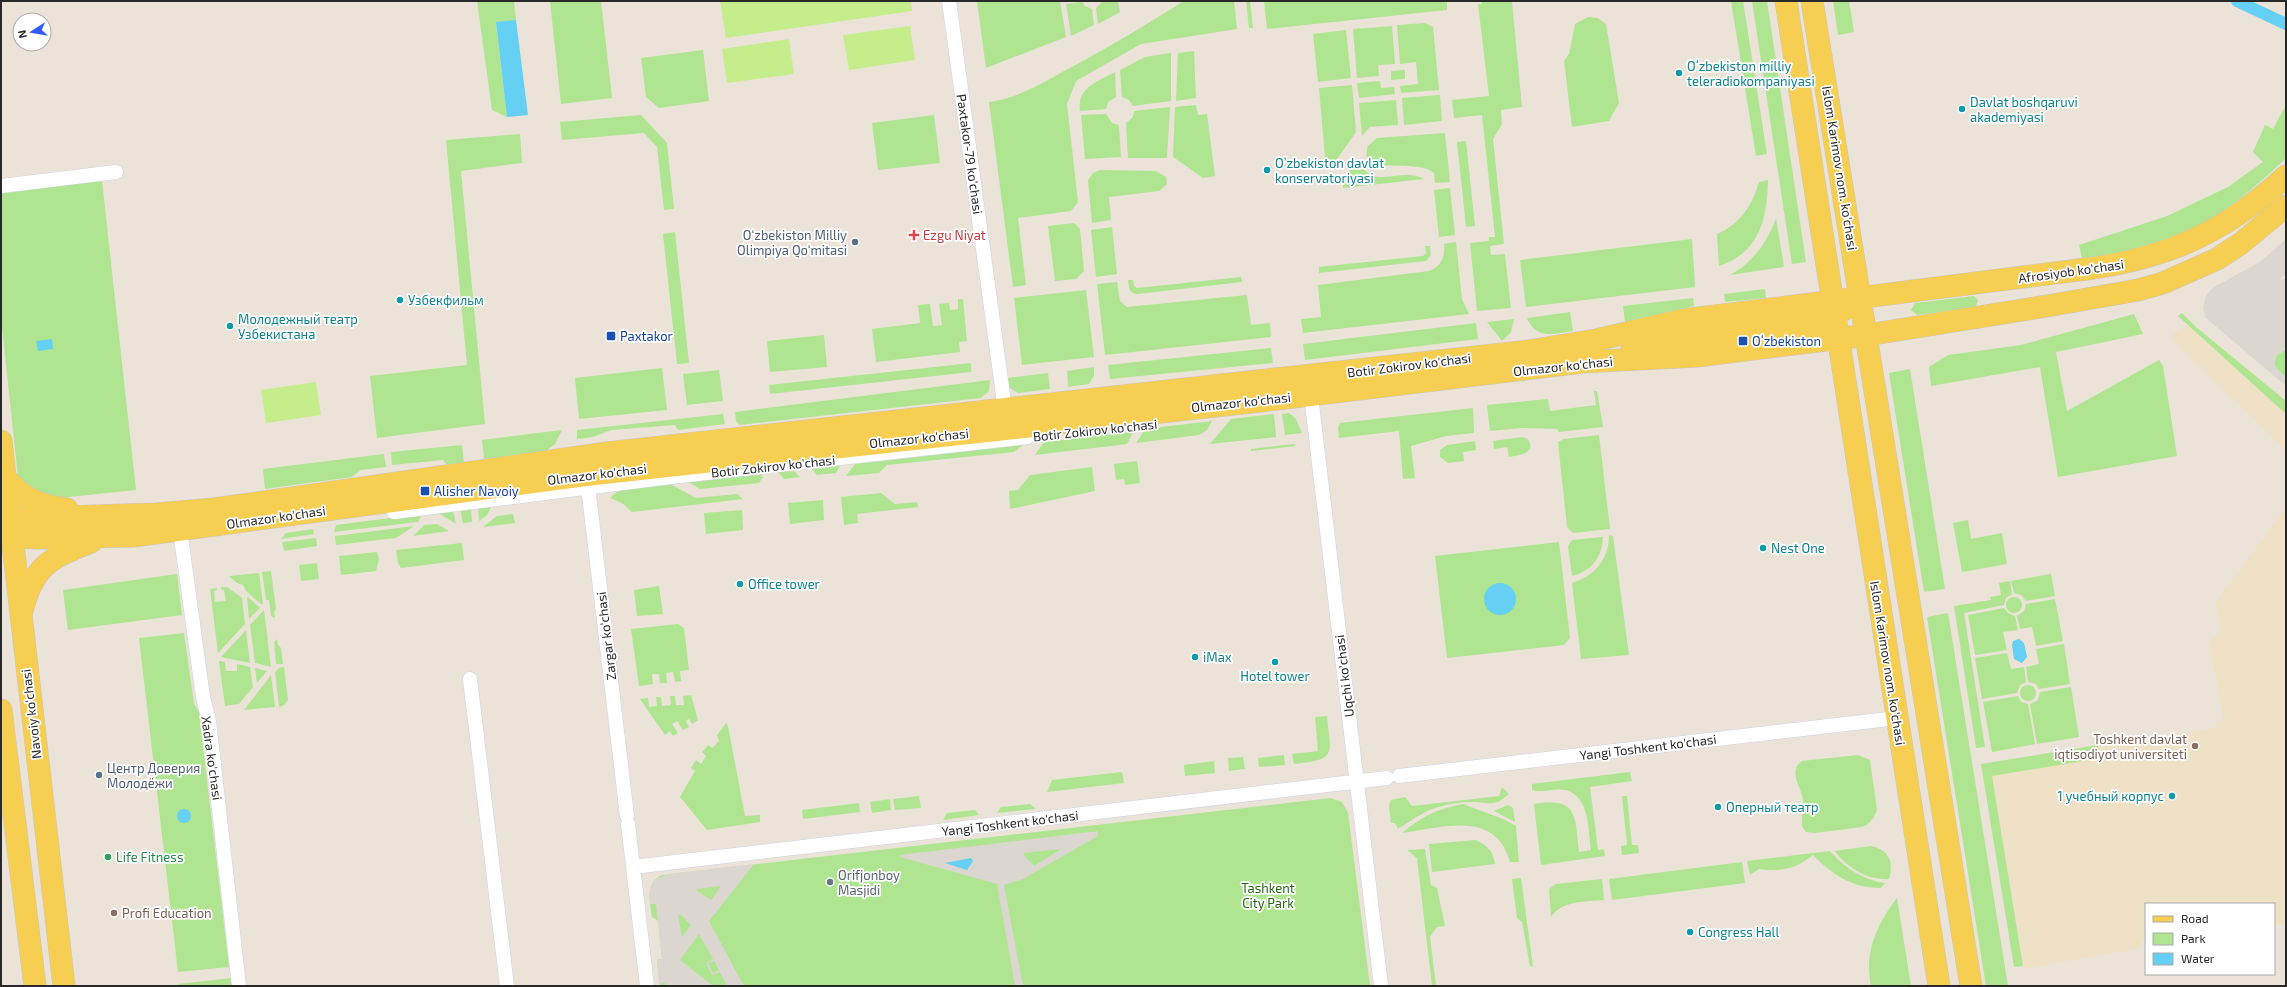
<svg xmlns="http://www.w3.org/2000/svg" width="2287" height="987" font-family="'Exo 2',sans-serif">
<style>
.education{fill:#eee1c6}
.green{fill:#afe591}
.pitch{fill:#c5ed8c}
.plaza{fill:#dbd6cf;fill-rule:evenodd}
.water{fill:#65d0f3}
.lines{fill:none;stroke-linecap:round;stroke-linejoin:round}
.canal{stroke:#65d0f3;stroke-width:12}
.street-casing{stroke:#cdd2e2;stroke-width:15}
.primary-casing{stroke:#c7c7c7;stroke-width:23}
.street{stroke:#fff;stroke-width:14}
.primary{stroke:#f6ce52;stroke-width:22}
.culture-dot{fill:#0f9aa8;stroke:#fff;stroke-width:1.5}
.health-dot{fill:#e0444e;stroke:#fff;stroke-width:1.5}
.service-dot{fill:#5c6f8a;stroke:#fff;stroke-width:1.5}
.transit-dot{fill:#1a4fb4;stroke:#fff;stroke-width:1.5}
.education-dot{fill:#8d6e63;stroke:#fff;stroke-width:1.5}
.leisure-dot{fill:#2e9e5b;stroke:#fff;stroke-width:1.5}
.worship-dot{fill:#6b7280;stroke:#fff;stroke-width:1.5}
.labels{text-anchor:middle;stroke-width:3.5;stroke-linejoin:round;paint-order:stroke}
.culture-label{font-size:13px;fill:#0d838f;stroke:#fff;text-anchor:start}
.street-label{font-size:13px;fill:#282828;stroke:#fff}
.service-label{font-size:13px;fill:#4e5e75;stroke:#fff;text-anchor:end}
.health-label{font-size:13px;fill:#be3a42;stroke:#fff;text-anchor:start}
.transit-label{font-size:13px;fill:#164399;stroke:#fff;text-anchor:start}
.education-label{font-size:13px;fill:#785e54;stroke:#fff;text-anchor:end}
.leisure-label{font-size:13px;fill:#27864d;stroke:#fff;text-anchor:start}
.worship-label{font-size:13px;fill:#5b616d;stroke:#fff;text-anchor:start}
.park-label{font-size:13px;fill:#286616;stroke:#fff}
</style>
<rect width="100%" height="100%" fill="#ebe3d8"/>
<!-- education -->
<path class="education" d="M2187,325l99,89v37l-117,-114z
M2286,508v416l-12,2v-22h-128v37h-5l1,7 -118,21 -34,-205 227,-36 -1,-6 8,-2 -15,-77 12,-13 -6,-27z"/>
<!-- green -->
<path class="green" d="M477,1h37l2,19 -20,3 11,94 -15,-7z
M550,1h51l11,97 -51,6z
M977,1h83l6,36 -80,31z
M1103,1h15l2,11 -22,12 -2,-16z
M1184,1h50l3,28 -96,15 -65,37 -9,23 11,98 -7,9 -53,7 8,67 -13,2 -24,-185c30,-4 53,-19 79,-33 39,-21 78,-44 116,-68z
M1246,1h4l3,27h-4z
M1264,1h183v9l-180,19z
M1481,1h36l-5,1 10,105 -21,3 1,14 -9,15 11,105 -14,2 1,9 14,-1 6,54 -34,3 -7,-68 19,-2v-4h6l-13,-122 -28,3 -2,-18 37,-4 -11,-92h4z
M1731,1h12l24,153 -11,2z
M1752,1h15l39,261 -14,2z
M1833,1h16l5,31 -16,3z
M1082,2l3,4 7,3 2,16 -23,11 -5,-32z
M1588,17l10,1 8,6 13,79 -10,18 -37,6 -8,-66 5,-7 6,-30z
M1425,23l8,4 6,63 -38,3 -1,-7 18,-2 -2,-22 -16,2 -3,-39z
M1392,26l3,38 -17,1 1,11 -22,2 -4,-49z
M1346,30l5,48 -33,4 -5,-48z
M703,50l6,51 -50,7 -13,-11 -5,-39z
M1194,51l2,47 -20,3 2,-48z
M1171,53v48l-38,5 -4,-6 -7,-3 -2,-27 25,-13z
M1405,70v9l-14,1v-9z
M1115,72l1,25 -8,5 -2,7 -26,2c-3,-24 17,-29 35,-39z
M1380,81l1,7 13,-1 1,7 -36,4 -2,-15z
M1352,85l4,47 -26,37h-4l-7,-81z
M1440,95l2,26 -38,4 -2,-27z
M1396,100l2,25 -28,2 -8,9 -3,-33z
M1196,105l2,10 9,-1 8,62 -12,2 -30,-21 2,-50z
M1170,107l-3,51h-39l-2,-35 7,-6 1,-6z
M2285,107l1,51c-36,35 -75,67 -123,84 -26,9 -54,14 -80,21l-4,-18 88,-29 61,-29 35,-25 -10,-10 12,-27 8,4z
M1106,114l6,9 7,2 2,32 -36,2 -4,-44z
M641,115l26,28 7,66 -10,1 -7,-63 -13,-14 -82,7 -2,-18z
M934,115l6,48 -62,7 -6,-47z
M1445,133l5,49 -15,1 -1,-10c-18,-16 -77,5 -66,-27l9,-8z
M520,134l2,29 -61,8 24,253 -108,14 -7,-62 97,-11 -21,-225z
M1466,141l9,85 -9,1 -9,-85z
M1358,161c3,4 6,9 10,12 16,11 37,-5 56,6l-81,9v-9z
M1100,170l56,1 10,6 1,7 -8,7 -50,6 2,23 -19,3 -4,-43 5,-7z
M1768,180c-1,39 -8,72 -49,86l-2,-32c23,-10 35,-28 42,-52z
M102,181l34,309 -96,10 -21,-14 -18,-168v-126z
M1450,188l5,47 -16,2 -5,-47z
M1776,218l8,49 -54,8c23,-13 37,-32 46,-57z
M1074,223l6,6 4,42 -8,8 -21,2 -7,-55z
M1112,227l5,47 -21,3 -5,-47z
M675,232l14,131 -12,1 -14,-130z
M1692,239l3,48 -169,20 -6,-47z
M1456,242l6,57 7,15 -166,19 -2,-14 20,-2 -3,-32 111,-14c13,-5 16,-14 15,-27z
M1425,246h5l1,9 -5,6 -107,12v-6l104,-11 3,-3z
M1241,277l1,5 -104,12c-9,0 -9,-6 -10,-14h5l1,6 3,2z
M1117,282l3,19 7,6 120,-12 4,30 19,-2 1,14 -166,18 -8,-71z
M1765,289l1,9 -41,4 -1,-8z
M1086,290l8,67 -72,8 -8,-67z
M1974,296l4,4 -2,7 -59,8 -6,-5 4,-7z
M1693,298l1,8 -69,17 -2,-17z
M958,299h5l4,42 -8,1 1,10 -84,10 -4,-33 48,-6 -2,-18 12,-1 3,22 9,-1 -3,-21 10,-1 1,7 8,-1z
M1570,312l3,19c-19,3 -37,9 -46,-13z
M2182,313l14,14 90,74v13l-108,-98z
M2134,314l9,20 -87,18 11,59 92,-51 4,6 14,90 -119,21 -18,-110 -109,19 -2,-19 19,-12 73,-10z
M1514,319l-3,13 -9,9 -15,-19z
M1476,323l2,16 -173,21 -2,-16z
M824,335l3,32 -57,5 -3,-31z
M1271,348l2,15 -163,16 -2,-14z
M2286,349v28l-11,-9 -1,-5 2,-7z
M971,363v9l-201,22 -1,-9z
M1094,367v9l-5,8 -21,3 -1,-16z
M662,368l5,42 -88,9 -4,-41z
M1910,369l35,220 -21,3 -35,-219z
M719,370l4,31 -36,4 -4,-31z
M1048,373l2,16 -32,4 -8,-5 -3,-10z
M990,380l-1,11 -8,7 -241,27 -4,-4 -1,-9z
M1594,391h3l6,36 -44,5 -2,-3 -34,-1 -33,3 -3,-26 61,-6 2,12 46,-6z
M1473,408l1,25 -28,3 -35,10 4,32 -12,1 -4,-48 -60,7 -1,-11 2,-4z
M1289,413l7,6 6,14 -17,2 -3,-21z
M723,414l2,10 -47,6 -3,-5 -64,5 -18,7 -16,2v-9z
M1274,414l2,23 -66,7 21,-25z
M1212,421l-5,9 -8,5 -63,8 9,-14z
M562,430l-7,14 -9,7 -62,8 -2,-19z
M1133,432l-6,12 -92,11 9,-13z
M1599,435l11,94 -37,4 -6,-6 -9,-85 6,-3z
M1522,437l6,2c9,15 -10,16 -19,18l-2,-10 -13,2 -1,-8z
M1475,441l1,9 -13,2 1,9 -16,2 -8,-6v-7l7,-5z
M1294,444l2,2 -45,5v-2z
M462,445l2,19 -16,2 -5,-6 -51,5 -1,-13z
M1023,445l-9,7 -127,13 -8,8 -33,3 9,-12z
M384,454l2,13 -25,3 -9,7 -87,12 -2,-20z
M1137,461l3,22 -15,2 -1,-6 -8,1 -2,-16z
M840,466l-4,7 -19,2 -5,-6z
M1092,467l3,24 -85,18 -1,-18 9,-1 12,-15z
M794,471l6,6 -16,2 -6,-7z
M760,474l3,3 -4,6 -59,6 -13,-8z
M668,483l28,15 41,-4 6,5 -111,13 -10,-9 -12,-5 9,-8z
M881,493l14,11 22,-2 1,5 -61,7 1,9 -14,2 -3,-28z
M823,500l1,20 -34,4 -2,-21z
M492,505l-5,10 -8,6 -1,-14z
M471,508l1,14 -9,1 -3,-14z
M453,510l3,14 -19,-12z
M742,510l1,20 -37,4 -2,-21z
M422,514l-4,8 -84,10 2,-7z
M513,514l2,9 -32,4 14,-11z
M1968,520l3,19 31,-6 5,31 -45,8 -9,-49z
M437,524l12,7 -36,5 11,-11z
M414,526l-18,12 -60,7 -1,-9z
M313,529l1,5 -33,5 5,-6z
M1609,535l4,1 16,119 -48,4 -9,-76c23,-7 37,-24 37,-48z
M1603,537c-1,20 -11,34 -31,39l-4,-30 4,-6z
M316,538l1,8 -33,5 -2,-9z
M1559,542l11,96 -6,7 -117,13 -12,-102z
M462,543l2,17 -63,8 -3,-5 -2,-13z
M377,552l2,7 -3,12 -35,4 -2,-19z
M317,563l2,16 -18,2 -2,-16z
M271,571l5,38 -2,3 1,6 -4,-2 -2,-16h-3l-4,-28z
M259,573l4,31h-2l-15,-13 -3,-6 -6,-2 -8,-7z
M177,574l5,41 -114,15 -5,-40z
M2051,574l4,22 -29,5 -5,-6 -7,-2 -3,-12z
M2010,581l2,13 -6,4 -2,7 -40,8 21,134 -9,1 -22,-142 37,-6 -1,-3 11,-2 -2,-12z
M659,586l4,28 -26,2 -3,-26z
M221,587h6l15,11 3,26 -27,29 -8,-64 7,-1v2l-3,1 1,11 11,-1 -2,-11h-2z
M248,597l12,11 -11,11 -2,-21z
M2006 605a8 8 0 1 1 16 0a8 8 0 1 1-16 0Z
M2055,599l8,42 -27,5 -4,-19 -12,2 -3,-13 7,-5 2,-7z
M2004,608l4,5 7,3 3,14 -15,2 4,18 -32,5 -7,-40z
M264,610l7,57 -16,-4 -5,-38z
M1948,613l60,373h-22l-59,-369z
M678,624l6,4 5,42 -9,1 1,10 -6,1 -2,-10 -7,1 1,10h-7l-1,-9h-7l1,10 -14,2 -8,-57z
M246,630l4,33 -29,-6z
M184,633l10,71 5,8 30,255 -51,5 -39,-334z
M277,639l1,6 3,3 2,16h-7l-2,-22z
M2064,644l6,40 -31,5 -3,-5 -8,-2 -2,-15 13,-3 -3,-15z
M2007,653l4,16 13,-2 2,15 -6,3 -3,8 -35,6 -7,-41z
M219,661l6,1 1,9h11v-7l13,3 3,20 -14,17 -14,2z
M284,667l4,33 -4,5 -5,2 -4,-35 4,-4z
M255,668l12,3 -10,12z
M271,675l4,32 -31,3z
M2020 693a8 8 0 1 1 16 0a8 8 0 1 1-16 0Z
M2071,687l8,50 -42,7 -7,-40 8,-4 2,-8z
M691,695l7,25 -6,4 -3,-5 -3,2 3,6 -6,3 -6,-9 -5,3 6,9 -5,3 -3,-5 -5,4 -25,-36 8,-1 1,9 8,-1 -1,-9h5l1,9 9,-1 -1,-9h5l1,9h8l-1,-9z
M2018,696l3,6 7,2 7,40 -43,8 -9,-50z
M1327,716c4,40 10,43 -33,48l-2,-10 26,-3 -3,-34z
M726,723l2,3 17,90 15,-1v7l-53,8 -27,-33 15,-26 -4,-3 5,-8 5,4 5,-8 -4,-4 6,-7 4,3 7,-7 -2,-6z
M2098,745l3,13 -109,18 31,190 -9,1 -33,-203z
M1284,755l1,10 -26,2 -1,-9z
M1858,755l12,5 7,50c-3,8 -7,14 -15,17l-48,6 -8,-1 -4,-6c-1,-9 2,-17 1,-26 -1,-12 -16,-29 -1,-39z
M1243,757l2,12 -16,2 -1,-13z
M1214,761l1,12 -30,3 -1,-11z
M1122,772l2,11 -77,9 5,-12z
M1630,772l2,9 -42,6 8,63 6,-1 1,7 -64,9 -7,-61c44,-7 41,11 45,48l12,-2c-3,-20 -1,-53 -25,-60 -10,-2 -21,2 -31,1l-3,-1v-6z
M1502,787l7,7c-17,15 -20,7 -39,8 -10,0 -19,2 -28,4 -17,4 -30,14 -44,23l-3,-6h-4l-2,-17 2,-6 14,-3 7,9 87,-10z
M919,796l2,12 -26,2 -2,-11z
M1622,796h5l5,49h6l1,8 -17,2 -1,-9 6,-1z
M1330,798l12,4 6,11 22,173h-710l-3,-26 5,-1 -4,-38 -6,-4c-2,-15 -8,-34 10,-42z
M890,799l1,11 -19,3 -2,-11z
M859,803l1,9 -57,7 -1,-9z
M1030,804l6,5 -39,4 4,-6z
M1463,804l40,15 13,7 3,36h-9c-15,-53 -67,-34 -108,-29 22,-18 33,-23 61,-29z
M1508,805l5,3 2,14 -21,-11z
M975,810l4,5 -36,5 4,-7z
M1476,840c12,6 17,11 19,24l-63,8 -3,-28z
M1871,846c18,4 23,15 18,33 -20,2 -43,-12 -54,-28z
M1425,849l6,36 6,3 8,38 -8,1 -7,10 6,49h-4l-15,-128 -10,-8z
M1830,851c15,17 33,29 55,32l-4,5c-29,0 -48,-13 -68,-33 -17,14 -32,17 -54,14l-9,6 -3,-14z
M1742,862l3,21 -133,17 -3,-21z
M1521,878l12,89 -3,-1 -8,-44 -5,-4 -5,-39z
M1602,879l2,21c-18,2 -42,0 -53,17l-2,-28 7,-5z
M1897,898l14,88h-40c-7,-34 6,-62 26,-88z
M231,978l1,8h-53l-1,-2z"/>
<!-- pitch -->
<path class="pitch" d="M720,1h191l1,10 -186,27z
M910,26l5,34 -66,10 -6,-35z
M789,39l5,35 -67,9 -5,-34z
M316,382l5,33 -55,8 -5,-33z"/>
<!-- plaza -->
<path class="plaza" d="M2286,239v35l-7,6 7,-2v71l-10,7 -2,7 2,5 10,9v9l-80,-68 -3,-10 3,-12 6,-8 48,-26z
M1098,831v5l-75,43 -19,6 19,101h-8l-18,-102 -97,-27v-2zM1061,849l-27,17 -10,-11v-2z
M754,864l-45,57 35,65h-17l-7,-14 -8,3 -6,-12 7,-4 -14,-25 -19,26 33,26h-47l-1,-3 -6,1 -2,-24 5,-1 -6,-55h-6v-16l4,-8 14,-6zM721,886l-10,14 -15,-10 1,-1zM678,915h3l10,10 -9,12zM714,961l5,9 -6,3 -5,-10z"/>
<!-- water -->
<path class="water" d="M516,20l12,95 -21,2 -11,-95z
M52,339l1,10 -15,2 -2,-10z
M1484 599a16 16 0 1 1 32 0a16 16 0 1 1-32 0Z
M2019,639l5,4 3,14 -5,6 -8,-4 -2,-14 1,-4z
M177 816a7 7 0 1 1 14 0a7 7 0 1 1-14 0Z
M971,858l2,3 -6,9 -22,-7z"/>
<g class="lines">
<!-- canal -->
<path class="canal" d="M2237,1l49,23"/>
<!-- street casing -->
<g class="street-casing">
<path id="street" d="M949,1l55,401
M1,186l115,-14
M1310,387l71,599
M587,478l40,338
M394,512l277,-35 357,-40
M180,530l23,167 6,24 30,265
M470,679l37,307
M1399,776l498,-58
M628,824l19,162
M633,867l754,-89"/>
</g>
<!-- primary casing -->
<g class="primary-casing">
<path id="primary" d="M1786,1l153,985
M1812,1l159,985
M1632,350l68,-16 119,-15 15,-4 13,-7
M1,441l63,545
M6,478c15,21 37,28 61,31
M1,519l155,-5 58,-5 393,-56 921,-102 68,-11 87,-20 411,-52c79,-12 133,-38 192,-92
M1,535l35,3 97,-2 453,-61 675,-74 321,-39 115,-6 170,-21 180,-29 91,-16 25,-7 54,-24 23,-15 46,-38
M22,611c11,-45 28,-53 69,-69
M1,710l34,276"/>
</g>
<!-- street -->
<use href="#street" class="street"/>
<!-- primary -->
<use href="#primary" class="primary"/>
</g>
<!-- markers -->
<g class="culture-dot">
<circle cx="1679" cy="73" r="4"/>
<circle cx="1962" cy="109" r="4"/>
<circle cx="1267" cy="170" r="4"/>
<circle cx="400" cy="300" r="4"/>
<circle cx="230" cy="326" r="4"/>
<circle cx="1763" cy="548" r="4"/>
<circle cx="740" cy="584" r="4"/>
<circle cx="1195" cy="657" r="4"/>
<circle cx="1275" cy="662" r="4"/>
<circle cx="2172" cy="796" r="4"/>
<circle cx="1718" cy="807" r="4"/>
<circle cx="1690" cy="932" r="4"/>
</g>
<path class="health-dot" d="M912 229h4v4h4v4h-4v4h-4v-4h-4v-4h4z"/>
<g class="service-dot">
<circle cx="855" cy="242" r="4"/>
<circle cx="99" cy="775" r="4"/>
</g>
<g class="transit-dot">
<rect x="606" y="331" width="10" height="10" rx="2"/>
<rect x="1738" y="336" width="10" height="10" rx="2"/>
<rect x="420" y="486" width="10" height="10" rx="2"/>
</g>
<g class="education-dot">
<circle cx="2195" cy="746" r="4"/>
<circle cx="114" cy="913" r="4"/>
</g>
<circle class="leisure-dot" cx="108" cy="857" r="4"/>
<circle class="worship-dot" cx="830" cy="882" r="4"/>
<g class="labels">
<!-- culture labels -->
<g class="culture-label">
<text x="1687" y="71">Oʻzbekiston milliy<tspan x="1687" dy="15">teleradiokompaniyasi</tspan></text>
<text x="1970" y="107">Davlat boshqaruvi<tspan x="1970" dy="15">akademiyasi</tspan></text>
<text x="1275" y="168">O’zbekiston davlat<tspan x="1275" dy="15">konservatoriyasi</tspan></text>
<text x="408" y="305">Узбекфильм</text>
<text x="238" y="324">Молодежный театр<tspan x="238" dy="15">Узбекистана</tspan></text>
<text x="1771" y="553">Nest One</text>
<text x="748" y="589">Office tower</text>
<text x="1203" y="662">iMax</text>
<text x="1275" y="681" text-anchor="middle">Hotel tower</text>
<text x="2164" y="801" text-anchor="end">1 учебный корпус</text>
<text x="1726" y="812">Оперный театр</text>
<text x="1698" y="937">Congress Hall</text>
</g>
<!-- street labels -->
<g class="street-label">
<text transform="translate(970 154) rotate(82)" y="5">Paxtakor-79 ko‘chasi</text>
<text transform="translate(1840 168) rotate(81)" y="5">Islom Karimov nom. ko'chasi</text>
<text transform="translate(2071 271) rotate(-8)" y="5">Afrosiyob ko'chasi</text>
<text transform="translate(1409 365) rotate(-7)" y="5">Botir Zokirov ko'chasi</text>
<text transform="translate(1563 366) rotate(-6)" y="5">Olmazor ko'chasi</text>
<text transform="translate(1241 402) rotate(-6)" y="5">Olmazor ko'chasi</text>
<text transform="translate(1095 430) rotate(-6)" y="5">Botir Zokirov ko'chasi</text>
<text transform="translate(919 438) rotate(-6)" y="5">Olmazor ko'chasi</text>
<text transform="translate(773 466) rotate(-6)" y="5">Botir Zokirov ko'chasi</text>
<text transform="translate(597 474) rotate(-7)" y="5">Olmazor ko'chasi</text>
<text transform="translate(276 517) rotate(-8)" y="5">Olmazor ko'chasi</text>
<text transform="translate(606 636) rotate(-97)" y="5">Zargar ko'chasi</text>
<text transform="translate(1888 663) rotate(81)" y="5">Islom Karimov nom. ko'chasi</text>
<text transform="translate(1344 676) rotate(-97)" y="5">Uqchi ko'chasi</text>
<text transform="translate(31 714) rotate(-97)" y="5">Navoiy ko'chasi</text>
<text transform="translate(1648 747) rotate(-7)" y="5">Yangi Toshkent ko'chasi</text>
<text transform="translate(212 758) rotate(82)" y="5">Xadra ko'chasi</text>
<text transform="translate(1010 823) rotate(-7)" y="5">Yangi Toshkent ko'chasi</text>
</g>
<!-- service labels -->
<g class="service-label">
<text x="847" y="240">O‘zbekiston Milliy<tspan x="847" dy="15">Olimpiya Qo‘mitasi</tspan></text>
<text x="107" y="773" text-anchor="start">Центр Доверия<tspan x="107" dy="15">Молодёжи</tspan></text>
</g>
<!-- health labels -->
<g class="health-label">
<text x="923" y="240">Ezgu Niyat</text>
</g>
<!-- transit labels -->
<g class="transit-label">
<text x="620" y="341">Paxtakor</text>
<text x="1752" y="346">Oʻzbekiston</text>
<text x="434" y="496">Alisher Navoiy</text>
</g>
<!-- education labels -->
<g class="education-label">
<text x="2187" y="744">Toshkent davlat<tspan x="2187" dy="15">iqtisodiyot universiteti</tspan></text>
<text x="122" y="918" text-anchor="start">Profi Education</text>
</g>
<!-- leisure labels -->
<g class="leisure-label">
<text x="116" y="862">Life Fitness</text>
</g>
<!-- worship labels -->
<g class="worship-label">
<text x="838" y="880">Orifjonboy<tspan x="838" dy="15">Masjidi</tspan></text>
</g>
<!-- park labels -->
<g class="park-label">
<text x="1268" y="893">Tashkent<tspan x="1268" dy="15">City Park</tspan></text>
</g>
</g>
<!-- border -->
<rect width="2287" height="987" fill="none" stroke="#282828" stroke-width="4"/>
<!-- legend -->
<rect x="2145" y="903" width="130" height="72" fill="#ffffff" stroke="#a9a9a9"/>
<rect x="2153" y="916" width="20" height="6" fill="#f6ce52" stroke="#a9a9a9"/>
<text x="2181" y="923" font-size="12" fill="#282828">Road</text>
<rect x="2153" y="933" width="20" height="12" fill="#afe591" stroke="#a9a9a9"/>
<text x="2181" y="943" font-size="12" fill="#282828">Park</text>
<rect x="2153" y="953" width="20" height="12" fill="#65d0f3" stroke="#a9a9a9"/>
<text x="2181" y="963" font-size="12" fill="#282828">Water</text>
<!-- north arrow -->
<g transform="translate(32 32) rotate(258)"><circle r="19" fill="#ffffff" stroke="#a9a9a9"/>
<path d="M0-3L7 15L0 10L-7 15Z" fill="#315bff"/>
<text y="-6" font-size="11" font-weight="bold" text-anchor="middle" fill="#282828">N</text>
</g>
</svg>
